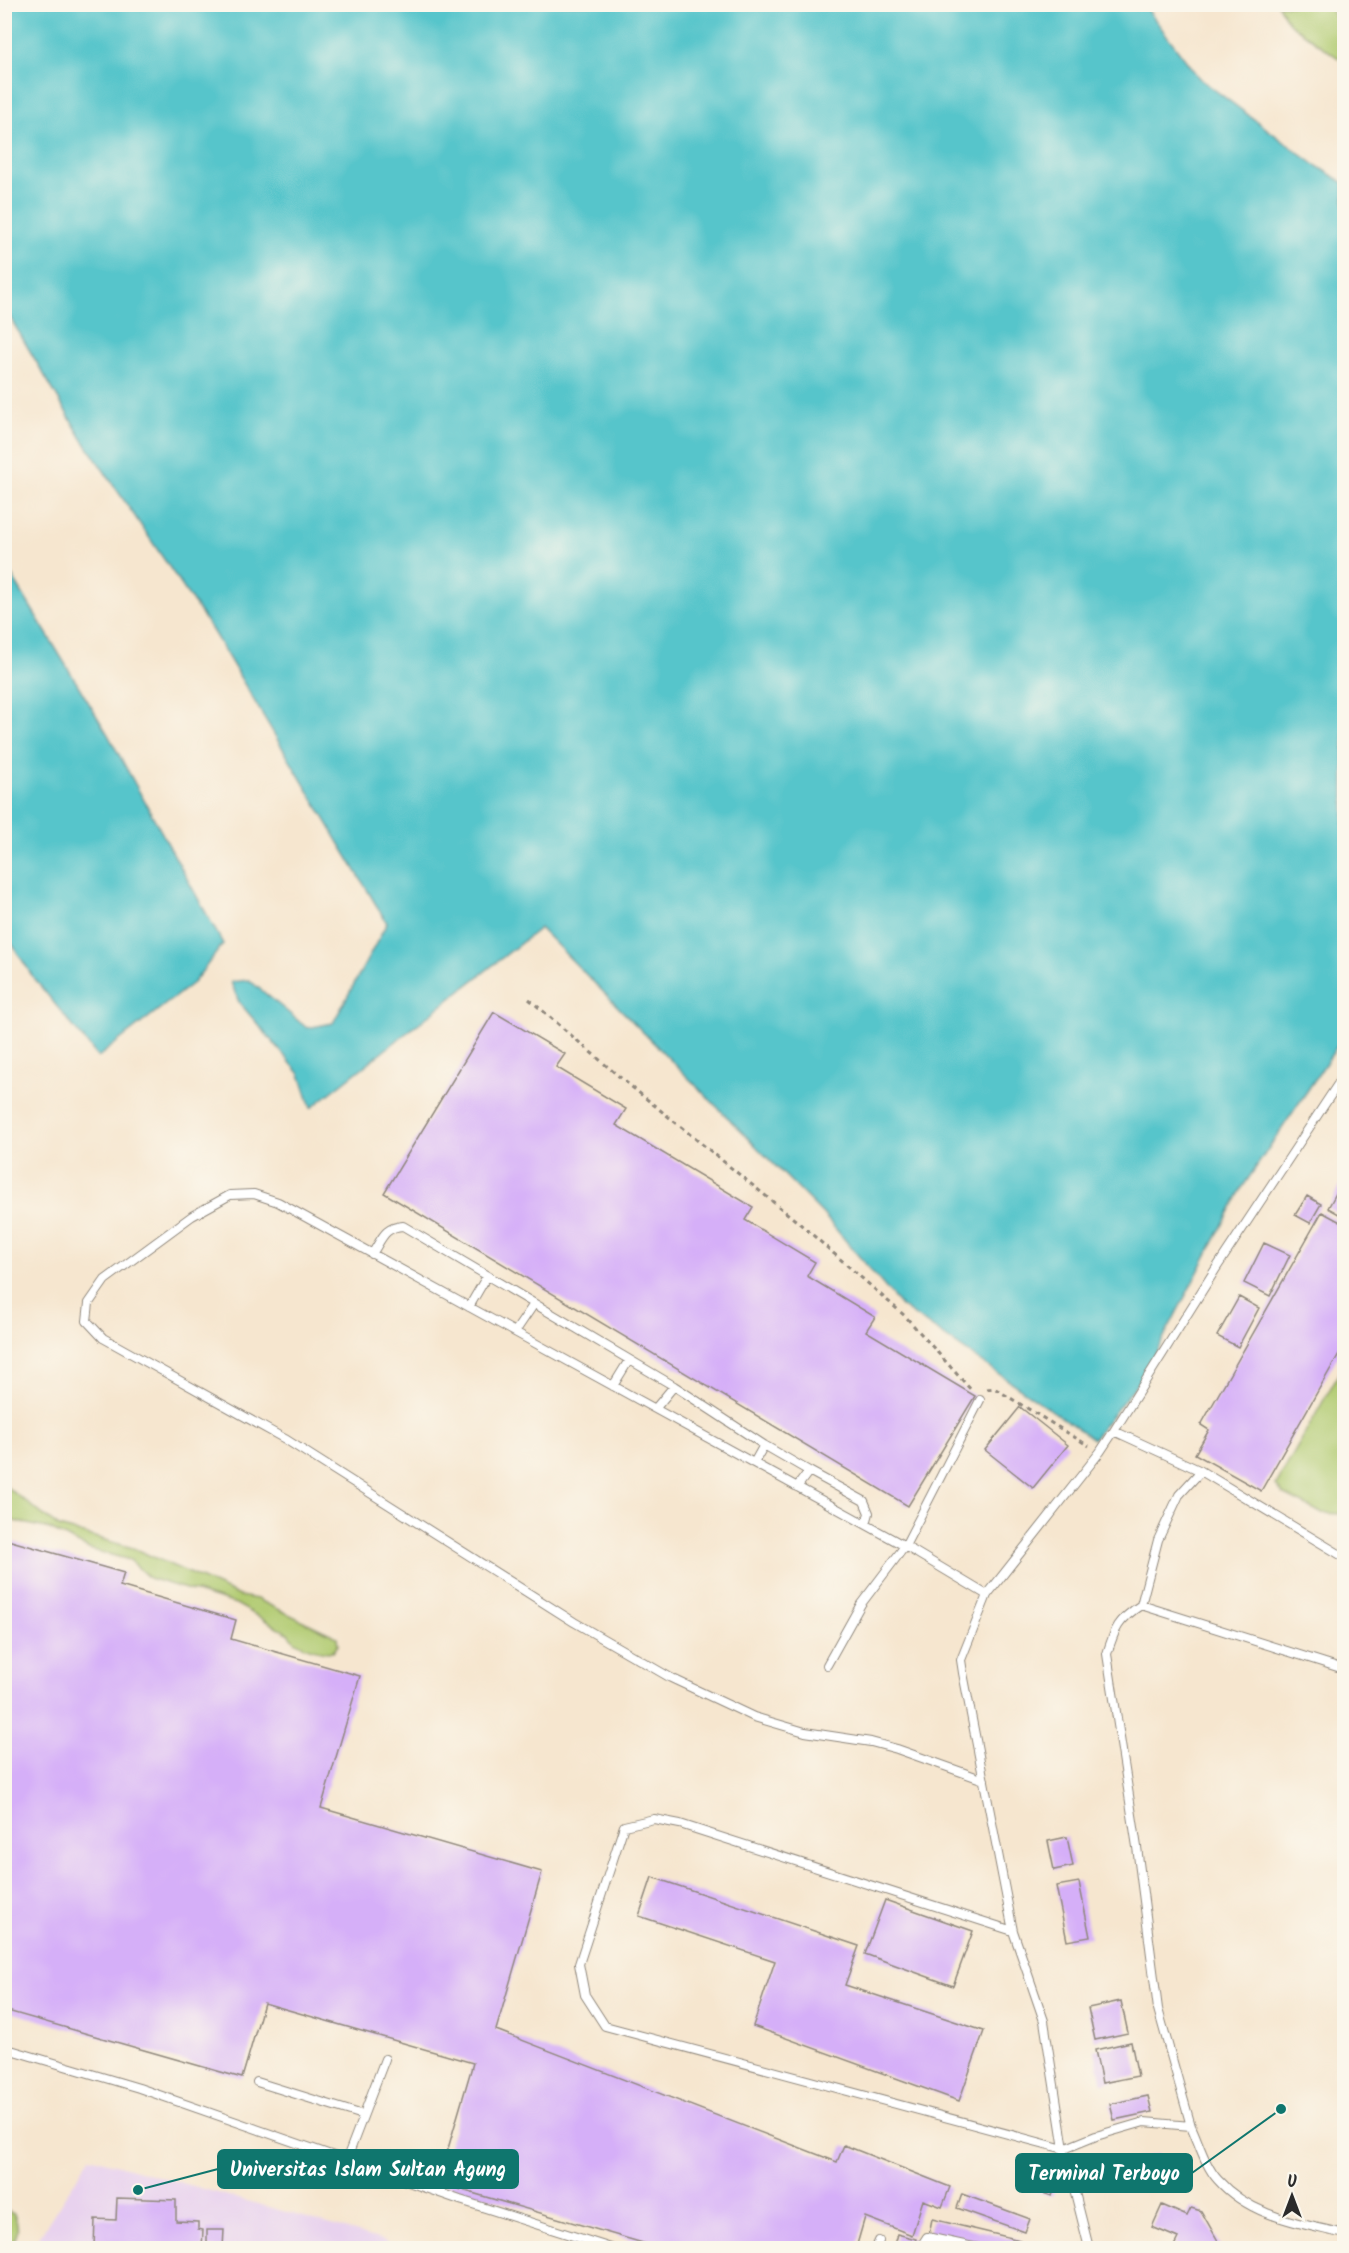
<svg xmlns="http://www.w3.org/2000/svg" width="1349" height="2253" font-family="Kalam,sans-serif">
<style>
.built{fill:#e8d2ee}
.green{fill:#b0ca6f;stroke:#6e7a4d;stroke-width:1.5}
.water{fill:#57c5cb;stroke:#41787b;stroke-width:1.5}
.building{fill:#d5aff8}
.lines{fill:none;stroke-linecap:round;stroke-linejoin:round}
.service-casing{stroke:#90887d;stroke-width:10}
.path{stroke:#90887d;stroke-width:3;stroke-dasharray:4.5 4.5;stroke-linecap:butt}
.service{stroke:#fff;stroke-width:8}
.leader{fill:none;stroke:#0f766e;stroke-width:2}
.callout-dot{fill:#0f766e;stroke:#fbf7ec;stroke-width:2}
.callout{fill:#0f766e;stroke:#0f766e;stroke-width:2}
.callout-label{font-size:20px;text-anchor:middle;font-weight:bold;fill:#fff}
</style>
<rect width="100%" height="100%" fill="#fbf7ec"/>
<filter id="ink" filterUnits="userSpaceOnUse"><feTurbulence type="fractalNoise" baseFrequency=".0167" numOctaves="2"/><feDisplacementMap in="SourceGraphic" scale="12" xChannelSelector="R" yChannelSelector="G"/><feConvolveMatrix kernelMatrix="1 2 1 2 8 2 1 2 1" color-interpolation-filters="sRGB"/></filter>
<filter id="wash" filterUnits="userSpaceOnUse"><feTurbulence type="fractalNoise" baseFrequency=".008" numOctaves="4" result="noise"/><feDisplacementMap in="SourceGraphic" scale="24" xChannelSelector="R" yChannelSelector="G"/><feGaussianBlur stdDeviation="1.35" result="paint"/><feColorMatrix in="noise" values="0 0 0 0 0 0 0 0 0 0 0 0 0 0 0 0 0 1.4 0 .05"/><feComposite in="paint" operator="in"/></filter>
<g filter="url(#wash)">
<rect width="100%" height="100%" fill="#f6e6cf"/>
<!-- built -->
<path class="built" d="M90,2157l235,66 83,25h-376z"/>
<!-- green -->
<path class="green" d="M1278,5h50l16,27v30l-55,-39z
M1344,1364v150l-23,-1 -38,-19 -7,-9z
M4,1485l55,42 74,21 107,48 17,3 80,38 1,8 -5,7c-15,0 -38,-6 -45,-19l-52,-29 -87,-26 -19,-18 -41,-11 -39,-20 -36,-8 -9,1z
M4,2210l10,4c6,15 4,21 -4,34h-5z"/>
<!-- water -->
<path class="water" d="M5,4l1139,1 55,73 116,87 29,18v853l-102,152 -98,187 -51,64 -192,-133 -78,-92 -283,-286 -229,180 -11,-34 -61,-72 -8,-20 18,-2 58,48 26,-5 54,-100 -175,-293 -131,-193 -76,-128z
M4,563l103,170 116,211 -29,38 -96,75 -65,-80 -28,-44z"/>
<g id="blocks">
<!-- building -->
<path class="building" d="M494,1012l71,42 -9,13 70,42 -10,16 137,82 -8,13 70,42 -8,14 68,41 -9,14 109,65 -67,110 -524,-313z
M1344,1179v38l-16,-9z
M1307,1196l14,8 -11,19 -15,-8z
M1322,1212l22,12v121l-83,146 -66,-37 14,-24 -8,-5z
M1264,1243l26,12 -20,41 -26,-13z
M1239,1297l20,11 -21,39 -21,-11z
M1020,1407l48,38 -35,43 -48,-38z
M4,1539l120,34 -4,13 116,34 -5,19 129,37 -39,132 221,64 -46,158 341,132 7,-17 106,42 -8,20 -19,-7 -11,35 -47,-18 -9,31h-196l-222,-65 35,-120 -209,-60 -22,75 -238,-68z
M1067,1837l6,29 -19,4 -6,-29z
M652,1877l207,69 -14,39 139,46 -25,70 -206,-75 22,-65 -136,-45z
M1079,1882l11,55 -23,4 -11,-55z
M885,1900l88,31 -20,55 -88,-32z
M1121,2001l7,32 -33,7 -7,-32z
M1131,2042l7,34 -36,7 -7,-33z
M1148,2096l4,16 -38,8 -4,-16z
M1159,2154l5,22 -37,8 -4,-22z
M1032,2176l24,9 -4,11 -24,-8z
M962,2194l68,25 -5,13 -68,-24z
M117,2198l59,2v21l22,1v7l5,1 -1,18h-108l1,-29 21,1z
M1162,2205l25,11 4,-8 10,3 21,37h-49l5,-10 -26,-11z
M932,2219l88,21 -2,8h-24l-65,-14z
M207,2230h17l-1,18h-16z
M897,2234l19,5 -2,9h-21z"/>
</g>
</g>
<g filter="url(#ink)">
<use href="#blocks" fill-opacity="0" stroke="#90887d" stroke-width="1.5"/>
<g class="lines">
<!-- service casing -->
<g class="service-casing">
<path id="service" d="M372,1254c10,-15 12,-27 31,-28l271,160
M469,1307l18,-31
M515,1332l19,-28
M613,1386l16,-26
M655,1409l19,-23 90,59 -10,18
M1114,1431l101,-161 129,-195
M764,1445l45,26
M797,1487l12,-16 55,30 5,12 -3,11
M1141,1605l17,-65 21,-45 22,-24
M827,1665l34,-61 44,-58 75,-146
M984,1780l-87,-31 -26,-7 -66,-10 -51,-15 -83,-39 -97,-56 -289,-183 -182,-101 -16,-17 2,-18 16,-23 87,-64 38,-21 24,-1 24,8 627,344 82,49
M1013,1931l-333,-107 -26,-5 -30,7 -45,138 6,31 20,31 459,123 32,-13 48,-14 47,4c8,17 14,40 27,54 33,37 82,43 126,54
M4,2048l135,40 321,112 151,48
M257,2082l106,33
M1191,2126l-33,-117 -21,-162 -30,-193c8,-26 11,-34 34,-49l203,64
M346,2161l39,-102
M876,2248l3,-7
M920,2248l7,-11 51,11
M1089,2248l-25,-99 -20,-128 -31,-90 -50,-258 -2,-13 26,-65 113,-143 14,-21 87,40 143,86"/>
</g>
<!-- path -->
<path class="path" d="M529,999l93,80 177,144 106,93 67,75
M987,1389l7,-1 95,58"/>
<!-- service -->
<use href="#service" class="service"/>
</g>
</g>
<!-- callouts -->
<path class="leader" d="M138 2190L218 2169M1281 2109L1192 2173"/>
<g class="callout-dot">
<circle cx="138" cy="2190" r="6"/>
<circle cx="1281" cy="2109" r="6"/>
</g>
<g class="callout">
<rect x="218" y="2150" width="300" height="38" rx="6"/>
<rect x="1016" y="2154" width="176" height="38" rx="6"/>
</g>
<g class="callout-label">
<text x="368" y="2176">Universitas Islam Sultan Agung</text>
<text x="1104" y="2180">Terminal Terboyo</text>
</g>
<!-- margin -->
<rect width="1349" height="2253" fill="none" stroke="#fbf7ec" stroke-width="24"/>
<!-- north arrow -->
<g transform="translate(1292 2196)" stroke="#fbf7ec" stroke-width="4.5" paint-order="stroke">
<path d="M0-4.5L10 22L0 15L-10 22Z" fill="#2b2b2b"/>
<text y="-9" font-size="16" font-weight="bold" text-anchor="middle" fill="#2b2b2b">U</text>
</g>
</svg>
